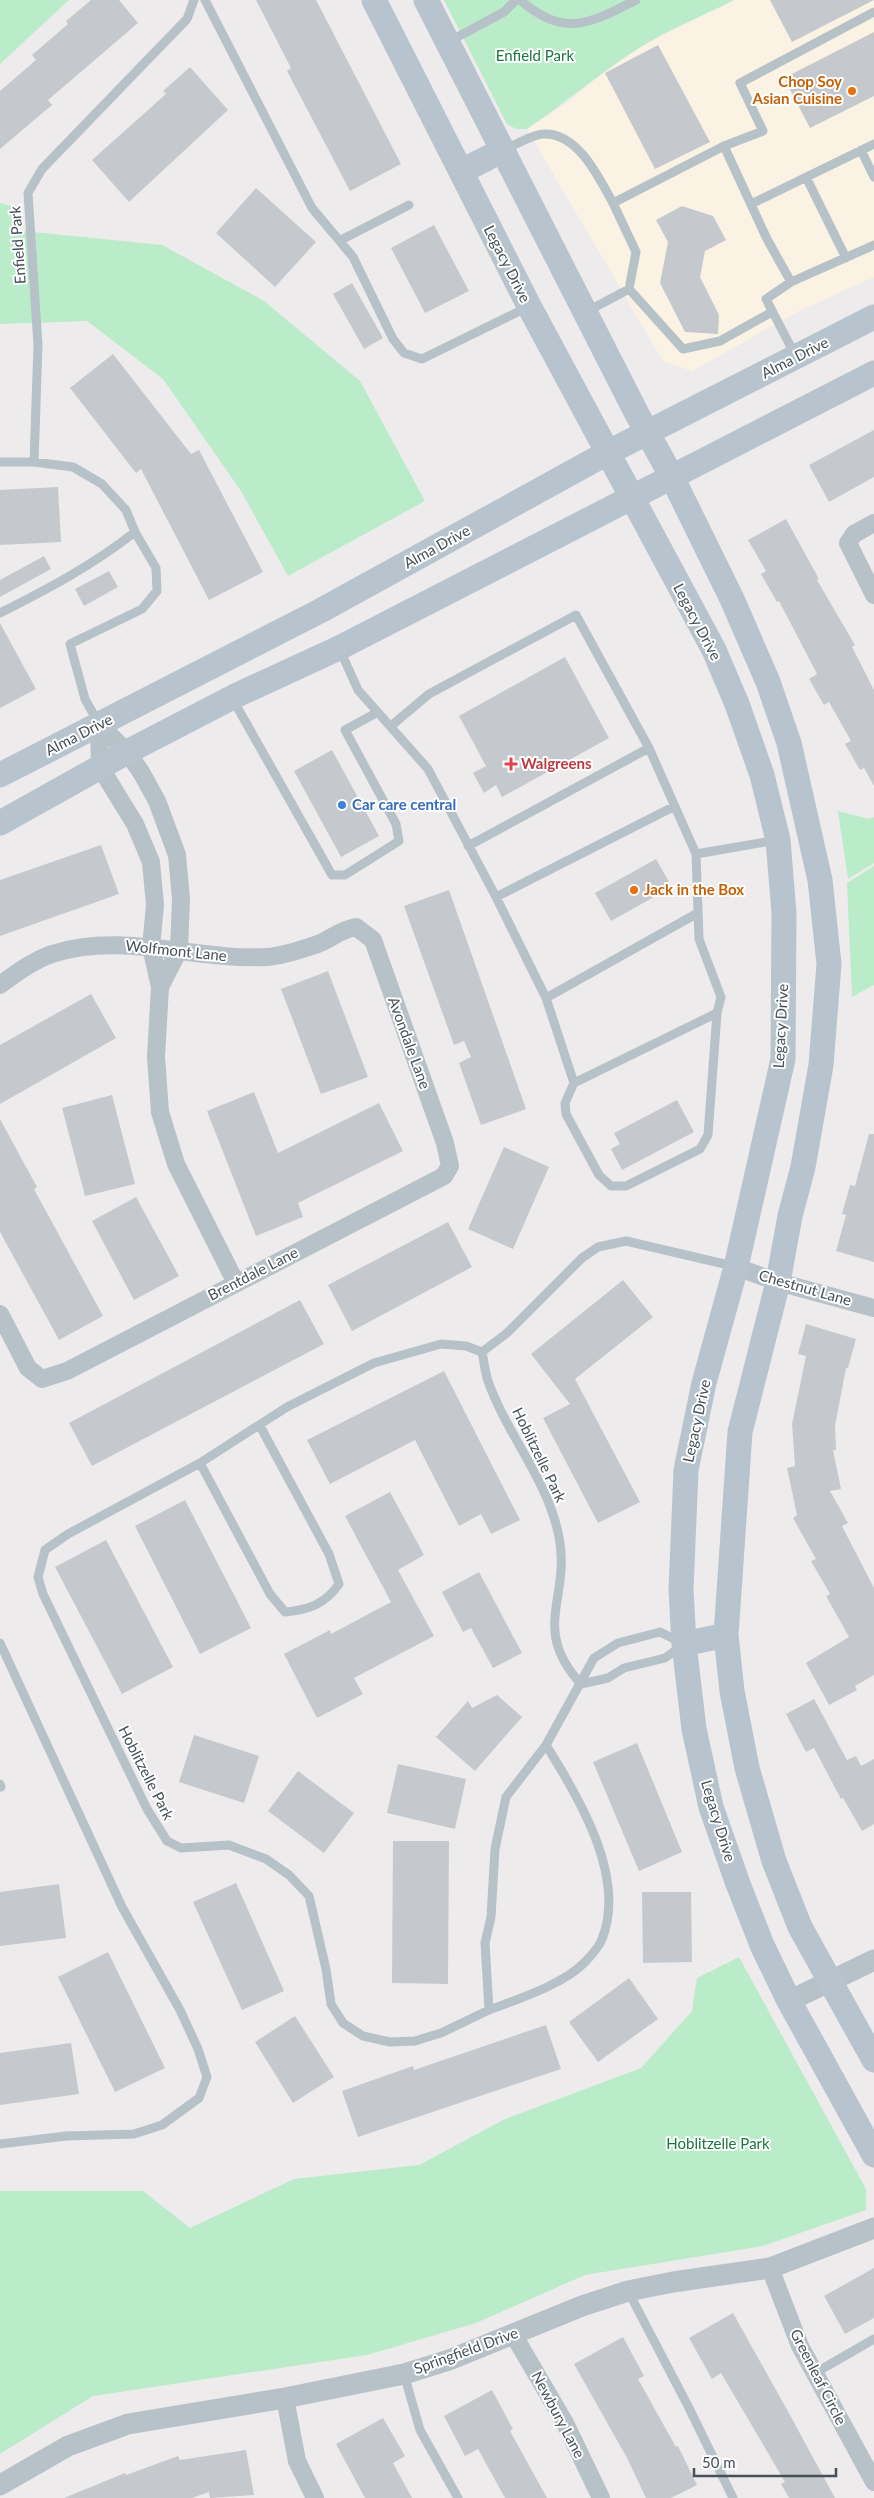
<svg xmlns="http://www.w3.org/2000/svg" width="874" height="2498" font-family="Lato,sans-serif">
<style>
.commercial{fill:#faf2e3}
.green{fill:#baecc9}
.building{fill:#c5c9ce}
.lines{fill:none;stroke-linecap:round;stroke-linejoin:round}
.service{stroke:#b7c1c8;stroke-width:9}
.minor{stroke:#b7c1c8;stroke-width:18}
.tertiary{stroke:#b7c1c8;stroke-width:21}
.secondary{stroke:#b7c4cd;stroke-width:25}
.food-dot{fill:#e8710a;stroke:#fff;stroke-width:2}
.health-dot{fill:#e0444e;stroke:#fff;stroke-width:2}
.shop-dot{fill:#3f7fe0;stroke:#fff;stroke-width:2}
.labels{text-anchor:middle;stroke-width:4;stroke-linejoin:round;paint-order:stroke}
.park-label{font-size:15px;fill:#197640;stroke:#fff}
.food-label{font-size:15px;font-weight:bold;fill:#c56008;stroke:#fff;text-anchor:end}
.street-label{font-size:15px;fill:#455058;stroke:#fff}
.health-label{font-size:15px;font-weight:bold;fill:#be3a42;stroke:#fff;text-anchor:start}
.shop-label{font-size:15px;font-weight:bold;fill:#366cbe;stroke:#fff;text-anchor:start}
</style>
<rect width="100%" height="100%" fill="#eeebec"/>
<!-- commercial -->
<path class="commercial" d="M734,0h140v277l-73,33 -109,61 -29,-10 -136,-232 41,-27 23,-20 49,-35z"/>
<!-- green -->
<path class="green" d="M0,0h69l-69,64z
M444,0h290c-31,16 -66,29 -95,48 -39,25 -74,55 -112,81h-11l-9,-5z
M0,203l11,3 2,24 149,15 102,56 96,80 65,120 -137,75 -47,-85 -78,-112 -76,-58 -87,3z
M838,811l31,8 5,-2v46l-26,16z
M874,866v119l-22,12 -5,-114z
M739,1957l127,232v21l-103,36 -178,29 -109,48 -109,32 -274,41 -93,58v-263h143l47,37 104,-49 125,-14 86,-46 136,-51 51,-57 5,-33z"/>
<!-- building -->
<path class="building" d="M91,0h28l19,23 -90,77 4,5 -52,44v-58l36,-31 -4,-5 36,-31 -2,-3z
M256,0h60l85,164 -51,27 -63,-120 4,-3z
M770,0h104l-82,42z
M874,32v64l-64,32 -26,-50z
M658,45l52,97 -55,27 -50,-96z
M190,67l38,43 -99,92 -37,-42 74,-66 -3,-3z
M256,188l60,54 -41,45 -59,-54z
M682,206l31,10 13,24 -21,11 -5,26 19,38 -1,19 -33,-2 -25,-49 8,-41 -12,-22z
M434,225l35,66 -44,22 -34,-65z
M352,283l31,55 -19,11 -31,-55z
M113,354l78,100 8,-4 64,122 -54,28 -68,-131 -5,4 -66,-85z
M874,430v47l-45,25 -20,-37z
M58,487l3,55 -61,3v-55z
M786,519l33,60 -2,1 38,65 -3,2 22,43v96l-10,-18 -4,2 -15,-26 6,-3 -22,-39 -5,3 -15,-26 8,-5 -38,-73 -2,1 -16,-28 5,-3 -18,-31z
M44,556l7,13 -51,28v-17z
M109,571l9,16 -34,19 -9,-17z
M0,623l36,66 -36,19z
M565,657l44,81 -107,59 -6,-12 -12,8 -11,-20 13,-7 -27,-50z
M332,750l47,86 -38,21 -47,-86z
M101,845l18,49 -119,42v-56z
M656,859l16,28 -61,34 -16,-28z
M449,890l77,219 -45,16 -22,-62 12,-6 -7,-16 -10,4 -50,-139z
M328,971l40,106 -47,17 -40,-105z
M91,994l25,44 -116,66v-59z
M254,1092l24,61 101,-50 24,48 -105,52 5,14 -47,19 -49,-125z
M112,1095l23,89 -50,12 -23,-88z
M677,1100l17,32 -72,38 -11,-21 9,-5 -6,-11z
M0,1119l37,68 -3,2 69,127 -44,24 -59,-108z
M869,1134h5v128l-38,-11 10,-36 -4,-1 8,-29 5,1z
M504,1147l45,20 -36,82 -45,-20z
M136,1197l43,79 -45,24 -42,-79z
M448,1222l24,45 -120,64 -24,-46z
M623,1280l30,37 -78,62 65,123 -42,21 -55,-105 27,-14 -39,-50z
M300,1300l24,44 -232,122 -23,-43z
M806,1324l50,15 -8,29h-2l-11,58 1,24h-3l8,39 -11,2 18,32 -6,3 32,62v87l-19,11 2,4 -28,15 -23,-42 43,-26 -23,-41 4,-2 -19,-33 5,-2 -23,-41 4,-3 -10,-47 8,-2 -3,-42 14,-68 -8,-2z
M444,1371l76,149 -29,14 -10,-20 -22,12 -44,-86 -85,44 -23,-44z
M390,1492l34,63 -26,15 36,66 -80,42 9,16 -46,24 -33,-64 46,-24 1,4 60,-32 -46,-86z
M185,1500l66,128 -51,26 -65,-128z
M106,1540l67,127 -51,27 -67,-127z
M479,1572l43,81 -29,15 -22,-40 -8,4 -21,-40z
M497,1695l25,22 -47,54 -39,-34 32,-36 4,7z
M814,1699l33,61 9,-4 5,10 13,-7v65l-12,7 -19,-33 -2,1 -27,-51 -8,4 -20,-38z
M194,1735l65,21 -15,47 -65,-21z
M637,1743l45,109 -43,19 -46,-109z
M398,1764l68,15 -11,50 -68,-16z
M298,1771l56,42 -30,40 -56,-42z
M393,1841h56l-1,143 -56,-1z
M236,1883l48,108 -42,19 -49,-108z
M59,1884l7,54 -66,8v-54z
M642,1892h49l1,70 -49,1z
M108,1952l57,116 -50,24 -57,-115z
M629,1978l29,41 -60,43 -29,-40z
M295,2016l39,61 -41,26 -38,-61z
M546,2025l15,44 -203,68 -16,-46 71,-25 1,4z
M71,2043l8,51 -79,11v-52z
M874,2268v50l-29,16 -21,-38z
M733,2313l57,102 45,83h-46l-8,-14 4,-2 -64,-109 -9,6 -23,-41z
M623,2337l21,39 -6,3 38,68 2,-1 19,39 -26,13h-25l-19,-40 -53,-94z
M492,2390l21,39 -3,2 37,67h-42l-27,-49 -13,7 -21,-40z
M383,2418l22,38 -12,7 19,35h-47l-29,-54z
M246,2450l8,45 -44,3 -1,-6 -17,6h-128l61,-25 1,2 52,-19 2,4z"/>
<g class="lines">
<!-- service -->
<path class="service" d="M205,0l107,208 41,49 40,82 11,14 18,6 106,-52
M520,0c45,38 69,24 116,0
M450,41l54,-29 12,-12
M724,146l39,-15 -23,-48 134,-71
M503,150c10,-4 31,-16 40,-16 35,-2 56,44 70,69
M861,150l13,27
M806,177l40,81
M751,204l123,-60
M341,240l68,-35
M791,282l83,-37
M629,289l54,60 37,-8 52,-29
M586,312l43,-23 7,-37 -23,-49 111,-57 43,93 24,43 -25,17 29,56
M0,462h34l39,5 29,17 24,26 9,22 21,36 1,23 -15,18 -72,35 15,55 14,25
M34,462l4,-117 -10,-152 14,-24 145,-150 7,-19
M0,613c48,-24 93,-48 135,-81
M340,650l18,40 70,79 68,128 50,101 28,85 143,-70 4,-16 -22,-58 -3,-85 81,-14
M232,698l100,177h13l54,-34 -3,-17 -51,-94 33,-18
M391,726l38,-32 147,-79 73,133
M468,846l181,-98 47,106
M496,897l179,-91
M546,998l150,-84
M574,1083l-9,20 1,11 33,61 12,11h15l74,-37 8,-14 9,-122
M482,1352l-16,-6 -25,-2 -67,19 -87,44 -87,56 -132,71 -23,16 -7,27 5,17 104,215 20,32 14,7 48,-3 37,14 23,16 20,21 17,73 5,35 12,19 20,13 27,6 25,-1 26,-8 48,-23 -4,-67 6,-26 4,-68 11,-52 40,-52 48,-87 24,-15 42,-11 24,12 -19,14 -41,10 -16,10 -27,6
M200,1463l70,131 15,18c24,-2 40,-8 54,-28l-10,-30 -69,-128
M0,1643l122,264 58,103 18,39 9,28 -8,21 -37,27 -28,9 -68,2 -66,8
M581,1684c-51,-56 -10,-86 -22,-147 -11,-57 -52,-102 -71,-156 -3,-9 -4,-20 -6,-29l25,-19 75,-75 16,-11 28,-6 107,25
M0,1784l1,3
M489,2010c29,-11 73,-25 95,-47 6,-6 15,-16 18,-24 25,-62 -24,-143 -56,-194
M628,2291l61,117 44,90
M815,2373l59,-34
M404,2374l16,56 38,68"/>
<!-- minor -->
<path class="minor" d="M874,523l-20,11 -6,9 26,52
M99,724l1,43 35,57 16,38 4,43 -4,42 9,40 -4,70 4,55 16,52 60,119
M99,724l28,28 14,20 16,29 20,54 4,44 -2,51 -19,37
M0,985c15,-11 34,-25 52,-31 71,-23 143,7 215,3 16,-1 36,-8 51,-13 15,-6 21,-14 38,-17l17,13 72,203 5,23 -6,10 -377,195 -25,8 -14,-11 -28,-54
M736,1267l42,15 96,26
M770,2268l30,78 74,136
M513,2334l52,89 36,75
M285,2398l12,63 18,37"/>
<!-- tertiary -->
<path class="tertiary" d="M789,2001l85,-41
M0,2485l68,-39 60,-22 157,-26 119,-24 45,-14 133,-54 46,-15 45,-9 97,-14 104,-40"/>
<!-- secondary -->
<path class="secondary" d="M374,0l155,306 185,344 23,54 25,71 16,65 6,73 -1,146 -47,208 -32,116 -18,87 -5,120 3,54 10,85 17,78 27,77 24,61 27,56 85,154
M426,0l211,414 35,63 60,122 36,83 21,61 31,137 9,84 -8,101 -18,102 -13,49 -12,66 -38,150 -14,203 6,56 15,77 27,93 26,66 74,133
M462,171l41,-21
M0,775l320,-164 287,-158 267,-136
M0,823l127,-71 108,-56 104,-48 535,-275
M684,1644l42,-9"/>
</g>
<!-- markers -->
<g class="food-dot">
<circle cx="852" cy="91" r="5"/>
<circle cx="634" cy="890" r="5"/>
</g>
<path class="health-dot" d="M508.5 756.5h5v5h5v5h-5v5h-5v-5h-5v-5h5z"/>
<circle class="shop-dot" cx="342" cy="805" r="5"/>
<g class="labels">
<!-- park labels -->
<g class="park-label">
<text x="535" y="61">Enfield Park</text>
<text x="718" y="2149">Hoblitzelle Park</text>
</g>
<!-- food labels -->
<g class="food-label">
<text x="842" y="87">Chop Soy<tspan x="842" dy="17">Asian Cuisine</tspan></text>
<text x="644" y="895" text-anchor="start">Jack in the Box</text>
</g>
<!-- street labels -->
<g class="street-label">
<text transform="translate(18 245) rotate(-94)" y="5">Enfield Park</text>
<text transform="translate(507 264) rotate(63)" y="5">Legacy Drive</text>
<text transform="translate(795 358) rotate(-27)" y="5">Alma Drive</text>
<text transform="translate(437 547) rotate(-29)" y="5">Alma Drive</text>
<text transform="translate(697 622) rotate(62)" y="5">Legacy Drive</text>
<text transform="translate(79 735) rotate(-27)" y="5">Alma Drive</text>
<text transform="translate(176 951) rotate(6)" y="5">Wolfmont Lane</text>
<text transform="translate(781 1026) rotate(-87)" y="5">Legacy Drive</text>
<text transform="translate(409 1043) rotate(70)" y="5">Avondale Lane</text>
<text transform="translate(253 1274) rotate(-27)" y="5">Brentdale Lane</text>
<text transform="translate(805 1288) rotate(16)" y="5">Chestnut Lane</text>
<text transform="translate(697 1421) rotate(-78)" y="5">Legacy Drive</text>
<text transform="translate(539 1455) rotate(64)" y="5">Hoblitzelle Park</text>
<text transform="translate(146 1773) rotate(63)" y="5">Hoblitzelle Park</text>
<text transform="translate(718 1821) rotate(73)" y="5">Legacy Drive</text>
<text transform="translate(466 2351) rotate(-20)" y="5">Springfield Drive</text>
<text transform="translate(818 2377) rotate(63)" y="5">Greenleaf Circle</text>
<text transform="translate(558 2415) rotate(62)" y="5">Newbury Lane</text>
</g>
<!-- health labels -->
<g class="health-label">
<text x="521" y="769">Walgreens</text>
</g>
<!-- shop labels -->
<g class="shop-label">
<text x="352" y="810">Car care central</text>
</g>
</g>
<!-- scale -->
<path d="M694 2468v8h142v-8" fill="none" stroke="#455058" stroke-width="2.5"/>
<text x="702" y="2468" font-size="15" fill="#455058" stroke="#ffffff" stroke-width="4" paint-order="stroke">50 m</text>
</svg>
